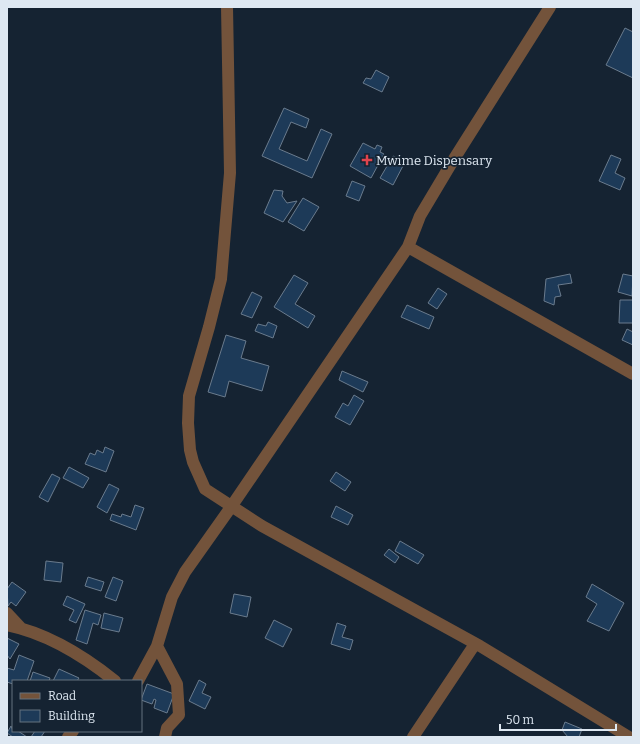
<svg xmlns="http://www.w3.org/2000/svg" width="640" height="744" font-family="Bitter,serif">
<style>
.building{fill:#1d3a58;stroke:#6a7b8d}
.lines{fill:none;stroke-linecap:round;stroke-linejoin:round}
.street{stroke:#73533b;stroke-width:12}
.health-dot{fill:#e0444e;stroke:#152332;stroke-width:1.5}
.labels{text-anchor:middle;stroke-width:3.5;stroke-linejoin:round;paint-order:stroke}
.poi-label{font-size:13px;fill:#dee8f2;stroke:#152332;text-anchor:start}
</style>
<rect width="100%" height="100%" fill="#152332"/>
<!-- building -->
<path class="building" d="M625,28l8,4v46l-27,-13z
M376,70l13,7 -7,15 -19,-9 3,-5 5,1z
M284,108l25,11 -3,9 -15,-6 -12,27 28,12 14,-32 11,5 -20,44 -50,-22z
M363,143l12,6 2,-4 5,2 -2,5 4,2 -13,24 -21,-12z
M611,155l10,4 -6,14 10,5 -5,12 -21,-9z
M393,156l12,6 -12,23 -13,-7z
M352,181l13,5 -6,15 -13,-5z
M274,190l9,1 -1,5 5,7 10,-2 -14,21 -19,-9z
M303,198l16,9 -15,24 -16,-9z
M570,274l2,9 -14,2 3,11 -6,1 -1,8 -10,-4 2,-22z
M623,274l10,2 -1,20 -14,-4z
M294,275l14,8 -13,21 20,12 -7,12 -34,-21z
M438,288l9,6 -10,15 -9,-6z
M252,292l10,5 -10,21 -11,-4z
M620,300h13v23h-14z
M407,305l27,12 -5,12 -28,-12z
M268,322l9,4 -4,12 -18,-7 3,-7 8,2z
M627,329l6,3v13l-11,-5z
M226,335l20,6 -5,17 28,8 -7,25 -33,-10 -4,16 -17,-5z
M342,371l26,11 -5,10 -24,-12z
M354,395l10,6 -14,24 -15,-8 8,-14 5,3z
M105,447l9,4 -8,21 -21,-8 5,-11 5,2 2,-5 6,3z
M69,467l20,11 -6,10 -20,-10z
M336,472l15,10 -6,9 -15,-10z
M52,474l8,4 -12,24 -9,-5z
M109,484l10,5 -12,24 -10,-6z
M135,505l9,3 -8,22 -26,-10 2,-6 9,3 1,-3 9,3z
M336,506l17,9 -5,10 -17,-8z
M400,541l24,14 -6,9 -23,-13z
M389,549l10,8 -4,6 -11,-8z
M46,561l17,2 -2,19 -17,-2z
M88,577l16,5 -3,9 -16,-5z
M113,577l10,4 -7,20 -11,-4z
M12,582l14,10 -10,14 -5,-4 -3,4 -1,-17z
M592,584l32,19 -15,28 -22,-10 10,-17 -11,-7z
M234,594l17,3 -4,20 -17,-4z
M67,596l18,8 -9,19 -7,-3 5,-10 -11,-5z
M85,610l16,5 -3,10 -5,-2 -6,21 -11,-4z
M104,613l19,5 -4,14 -18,-4z
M274,620l18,9 -9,18 -18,-9z
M337,623l9,3 -4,11 11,3 -3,10 -19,-6z
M7,638l12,6 -9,15 -3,-4z
M19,655l15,6 -7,20h-14v3l-6,-2v-14l7,2z
M59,669l20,9 -2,3h-24z
M33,672l17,6 -1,3h-19z
M199,680l7,4 -4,9 9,4 -6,12 -16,-8z
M147,684l27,10 -7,19 -13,-5 2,-8 -2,-1 -2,5 -11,-4z
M565,722l17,7 -3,8h-11l-6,-7z
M11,726l2,5h5l9,6h-14l-6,-4z
M35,731h10l-4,6h-10z"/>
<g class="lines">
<!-- street -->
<path class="street" d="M227,7l3,166 -9,106 -12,48 -20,69 -1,27 2,27 3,12 12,27 57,37 218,120 149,91
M408,247l225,127
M7,613l14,15
M7,625c39,8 77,31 108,56
M157,646l20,38 2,31 -12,13 -2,9
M138,681l19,-35 15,-49 13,-25 46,-65 177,-260 12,-31 34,-57 96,-152
M68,737l5,-6
M413,737l62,-93"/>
</g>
<!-- markers -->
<path class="health-dot" d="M365 154h4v4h4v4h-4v4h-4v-4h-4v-4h4z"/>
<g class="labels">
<!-- poi labels -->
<g class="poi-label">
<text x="376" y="165">Mwime Dispensary</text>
</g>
</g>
<!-- border -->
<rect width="640" height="744" fill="none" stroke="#dee8f2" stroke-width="16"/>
<!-- legend -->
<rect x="12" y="680" width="130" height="52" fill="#152332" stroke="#65727f"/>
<rect x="20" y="693" width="20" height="6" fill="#73533b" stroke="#65727f"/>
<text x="48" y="700" font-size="12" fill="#dee8f2">Road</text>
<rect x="20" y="710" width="20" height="12" fill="#1d3a58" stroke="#65727f"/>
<text x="48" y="720" font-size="12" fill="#dee8f2">Building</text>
<!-- scale -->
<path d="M500 724v6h116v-6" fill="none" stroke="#dee8f2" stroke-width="2"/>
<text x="506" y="724" font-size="12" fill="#dee8f2" stroke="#152332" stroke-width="3" paint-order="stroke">50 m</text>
</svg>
